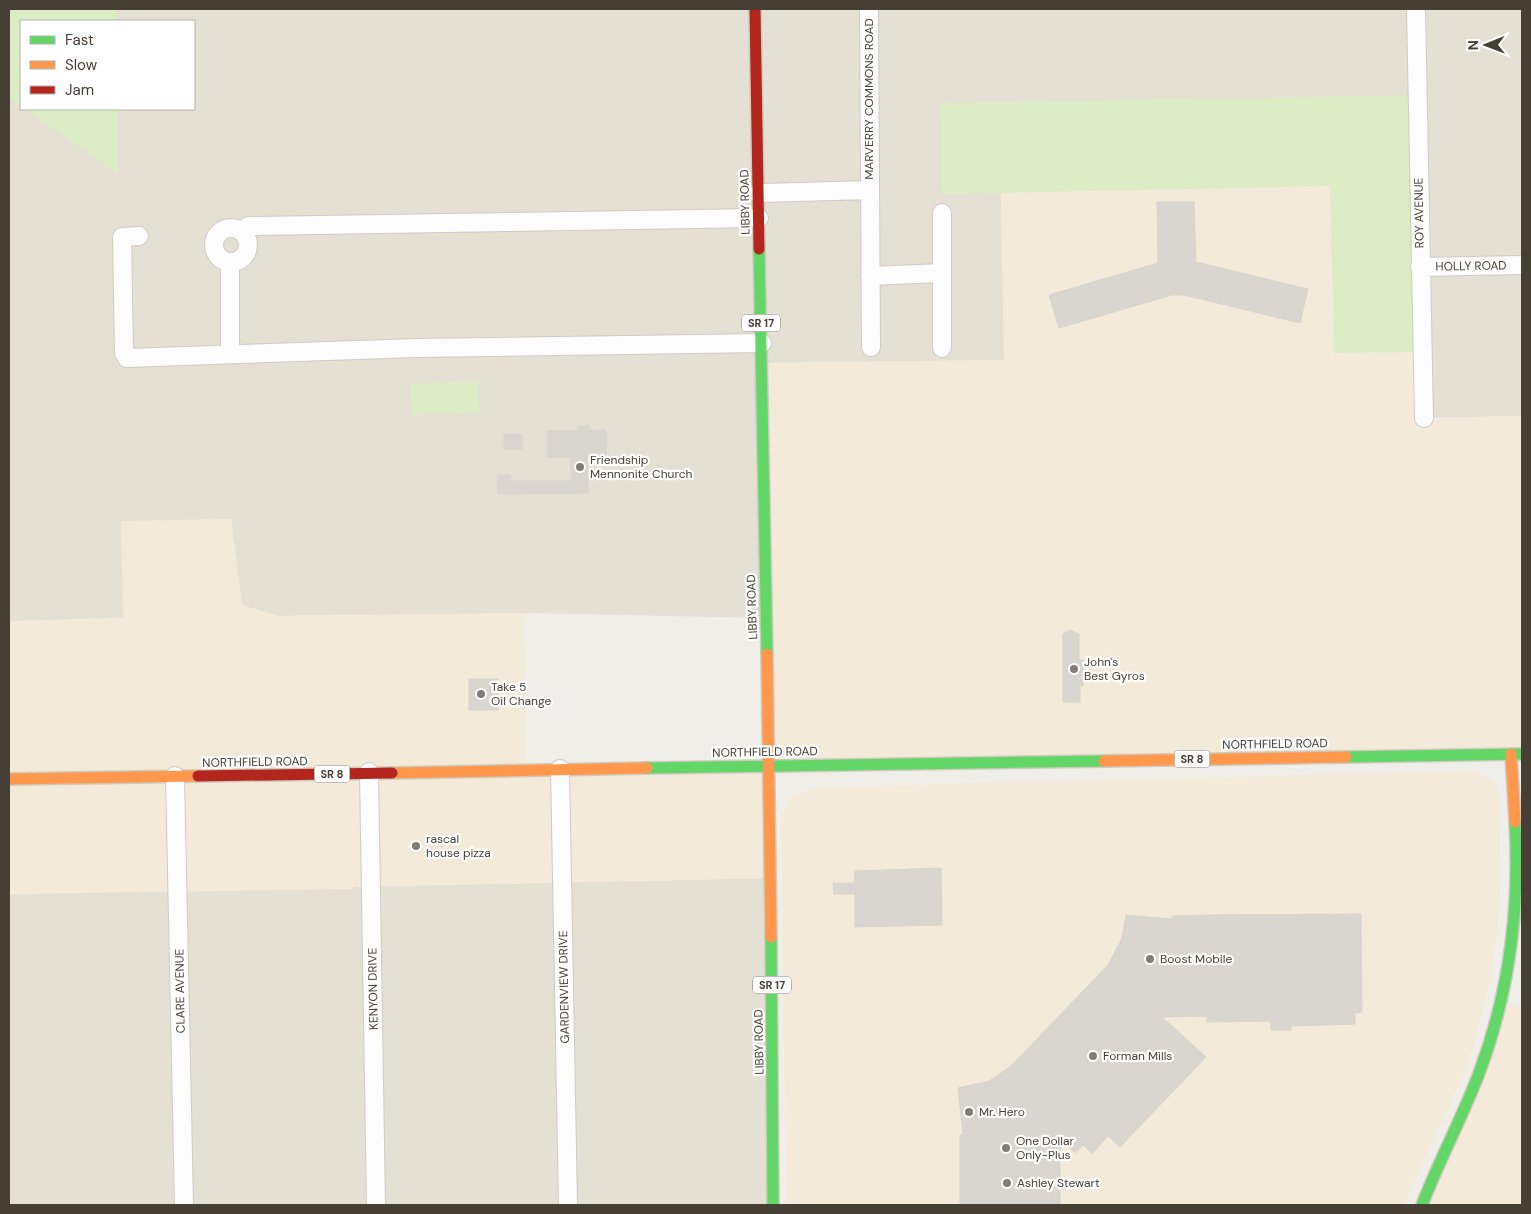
<svg xmlns="http://www.w3.org/2000/svg" width="1531" height="1214" font-family="'DM Sans',sans-serif">
<style>
.residential{fill:#e5e0d4}
.commercial{fill:#f4ead9}
.green{fill:#dcecc5}
.building{fill:#d9d6d0;stroke:#d8d5cd}
.lines{fill:none;stroke-linecap:round;stroke-linejoin:round}
.street-casing{stroke:#cecbc5;stroke-width:20}
.fast-casing{stroke:#cfcbbe;stroke-width:14}
.slow-casing{stroke:#cfcbbe;stroke-width:14}
.jam-casing{stroke:#cfcbbe;stroke-width:14}
.street{stroke:#fdfcfc;stroke-width:18}
.fast{stroke:#63d668;stroke-width:11}
.slow{stroke:#ff974d;stroke-width:11}
.jam{stroke:#b3261e;stroke-width:11}
.poi-dot{fill:#827c72;stroke:#fff;stroke-width:2}
.labels{text-anchor:middle;stroke-width:4.5;stroke-linejoin:round;paint-order:stroke}
.shield{fill:#fff;stroke:#7e7970;stroke-width:1}
.shield-label{font-size:11px;font-weight:bold;fill:#463f33}
.street-label{font-size:12px;fill:#463f33;stroke:#fff}
.poi-label{font-size:12px;fill:#463f33;stroke:#fff;text-anchor:start}
</style>
<rect width="100%" height="100%" fill="#f0eee8"/>
<!-- residential -->
<path class="residential" d="M117,9h1405v407l-98,2 -7,-323 -475,98 59,-1 3,168 -242,3 4,255 -241,-5 -247,3 -37,-11 -10,-86 -108,99 -114,3v-523l109,75v-64h76v-88h-77z
M771,878l2,327h-764v-311z"/>
<!-- commercial -->
<path class="commercial" d="M1331,186l3,167 89,-1 2,66 97,-2v337l-752,13 1,112 -418,9v2l-344,5v-273l114,-3 -2,-97 110,-2 11,86 36,11 247,-3 1,157 244,-4 -8,-403 242,-3 -3,-168z
M1478,771l17,12 5,18 1,85 -4,49 -11,64 -18,66 -64,140h-618l-5,-390 12,-20 27,-8z
M1498,1006l24,1v198h-100z"/>
<!-- green -->
<path class="green" d="M9,9h108v12h-96v86l-12,-9z
M1417,95l6,257 -89,1 -4,-167 -388,8 -1,-91z
M24,109h94v64z
M478,381l1,31 -68,3 -1,-31z"/>
<!-- building -->
<path class="building" d="M1157,202h37l2,60 112,27 -8,34 -116,-28h-12l-113,33 -10,-33 109,-32z
M589,425l1,5h16v28h-18v35l-90,1v-19h13v6h60v-24h-24v-26h31v-5z
M504,434h18v15h-18z
M1070,630l9,4v26h4v26h-3v16h-17v-68z
M469,679h29v31h-29z
M941,868l1,57 -87,2v-33h-21l-1,-11h21l1,-12z
M1361,914l1,98 -7,1v11l-64,2v4h-20v-9l-64,1v-6l-45,1 44,40 -86,90 -12,-11 -16,18 -9,-9 -8,8 -15,-16v68h-100v-70h3l-5,-47 31,-7 21,-14 98,-102 14,-27 4,-23 46,4v-3l34,-1z"/>
<g class="lines">
<!-- street casing -->
<g class="street-casing">
<path id="street" d="M869,9l2,338
M1416,9l8,409
M758,193l112,-3
M214 245a17 17 0 1 1 34 0a17 17 0 1 1-34 0Z
M242,232l6,-6 511,-8
M139,236l-17,1 2,116 3,5 289,-10 346,-5
M1420,267l102,-2
M870,276l72,-3
M942,348v-135
M230,354v-91
M560,769l8,436
M369,772l7,433
M175,776l9,429"/>
</g>
<!-- fast casing -->
<g class="fast-casing">
<path id="fast" d="M759,249l8,405
M1346,757l176,-3
M647,768l457,-7
M771,937l2,268
M1422,1205c17,-44 39,-85 56,-129 31,-81 42,-168 37,-254"/>
</g>
<!-- slow casing -->
<g class="slow-casing">
<path id="slow" d="M767,654l4,283
M1511,754l4,68
M1104,761l242,-4
M392,773l255,-5
M9,779l189,-3"/>
</g>
<!-- jam casing -->
<g class="jam-casing">
<path id="jam" d="M755,9l4,240
M198,776l194,-3"/>
</g>
<!-- street -->
<use href="#street" class="street"/>
<!-- fast -->
<use href="#fast" class="fast"/>
<!-- slow -->
<use href="#slow" class="slow"/>
<!-- jam -->
<use href="#jam" class="jam"/>
</g>
<!-- markers -->
<g class="poi-dot">
<circle cx="580" cy="467" r="5"/>
<circle cx="1074" cy="669" r="5"/>
<circle cx="481" cy="694" r="5"/>
<circle cx="416" cy="846" r="5"/>
<circle cx="1150" cy="959" r="5"/>
<circle cx="1093" cy="1056" r="5"/>
<circle cx="969" cy="1112" r="5"/>
<circle cx="1006" cy="1148" r="5"/>
<circle cx="1007" cy="1183" r="5"/>
</g>
<g class="labels">
<!-- shield labels -->
<g class="shield">
<rect x="742" y="314.5" width="38" height="17" rx="4"/>
<rect x="1174.5" y="750.5" width="35" height="17" rx="4"/>
<rect x="314.5" y="765.5" width="35" height="17" rx="4"/>
<rect x="753" y="976.5" width="38" height="17" rx="4"/>
</g>
<g class="shield-label">
<text x="761" y="327">SR 17</text>
<text x="1192" y="763">SR 8</text>
<text x="332" y="778">SR 8</text>
<text x="772" y="989">SR 17</text>
</g>
<!-- street labels -->
<g class="street-label">
<text transform="translate(869 99) rotate(-90)" y="4">MARVERRY COMMONS ROAD</text>
<text transform="translate(745 202) rotate(-91)" y="4">LIBBY ROAD</text>
<text transform="translate(1419 213) rotate(-91)" y="4">ROY AVENUE</text>
<text transform="translate(1471 266) rotate(-1)" y="4">HOLLY ROAD</text>
<text transform="translate(752 607) rotate(-92)" y="4">LIBBY ROAD</text>
<text transform="translate(1275 744) rotate(-1)" y="4">NORTHFIELD ROAD</text>
<text transform="translate(765 752) rotate(-1)" y="4">NORTHFIELD ROAD</text>
<text transform="translate(255 762) rotate(-1)" y="4">NORTHFIELD ROAD</text>
<text transform="translate(564 987) rotate(-91)" y="4">GARDENVIEW DRIVE</text>
<text transform="translate(373 989) rotate(-91)" y="4">KENYON DRIVE</text>
<text transform="translate(180 991) rotate(-91)" y="4">CLARE AVENUE</text>
<text transform="translate(759 1042) rotate(-91)" y="4">LIBBY ROAD</text>
</g>
<!-- poi labels -->
<g class="poi-label">
<text x="590" y="464">Friendship<tspan x="590" dy="14">Mennonite Church</tspan></text>
<text x="1084" y="666">John's<tspan x="1084" dy="14">Best Gyros</tspan></text>
<text x="491" y="691">Take 5<tspan x="491" dy="14">Oil Change</tspan></text>
<text x="426" y="843">rascal<tspan x="426" dy="14">house pizza</tspan></text>
<text x="1160" y="963">Boost Mobile</text>
<text x="1103" y="1060">Forman Mills</text>
<text x="979" y="1116">Mr. Hero</text>
<text x="1016" y="1145">One Dollar<tspan x="1016" dy="14">Only-Plus</tspan></text>
<text x="1017" y="1187">Ashley Stewart</text>
</g>
</g>
<!-- border -->
<rect width="1531" height="1214" fill="none" stroke="#463f33" stroke-width="20"/>
<!-- legend -->
<rect x="20" y="20" width="175" height="90" fill="#ffffff" stroke="#b5b2ad"/>
<rect x="30" y="36" width="25" height="8" fill="#63d668" stroke="#b5b2ad"/>
<text x="65" y="45" font-size="15" fill="#463f33">Fast</text>
<rect x="30" y="61" width="25" height="8" fill="#ff974d" stroke="#b5b2ad"/>
<text x="65" y="70" font-size="15" fill="#463f33">Slow</text>
<rect x="30" y="86" width="25" height="8" fill="#b3261e" stroke="#b5b2ad"/>
<text x="65" y="95" font-size="15" fill="#463f33">Jam</text>
<!-- north arrow -->
<g transform="translate(1486 45) rotate(269)" stroke="#ffffff" stroke-width="4" paint-order="stroke">
<path d="M0-4L9 19L0 12L-9 19Z" fill="#463f33"/>
<text y="-8" font-size="14" font-weight="bold" text-anchor="middle" fill="#463f33">N</text>
</g>
</svg>
